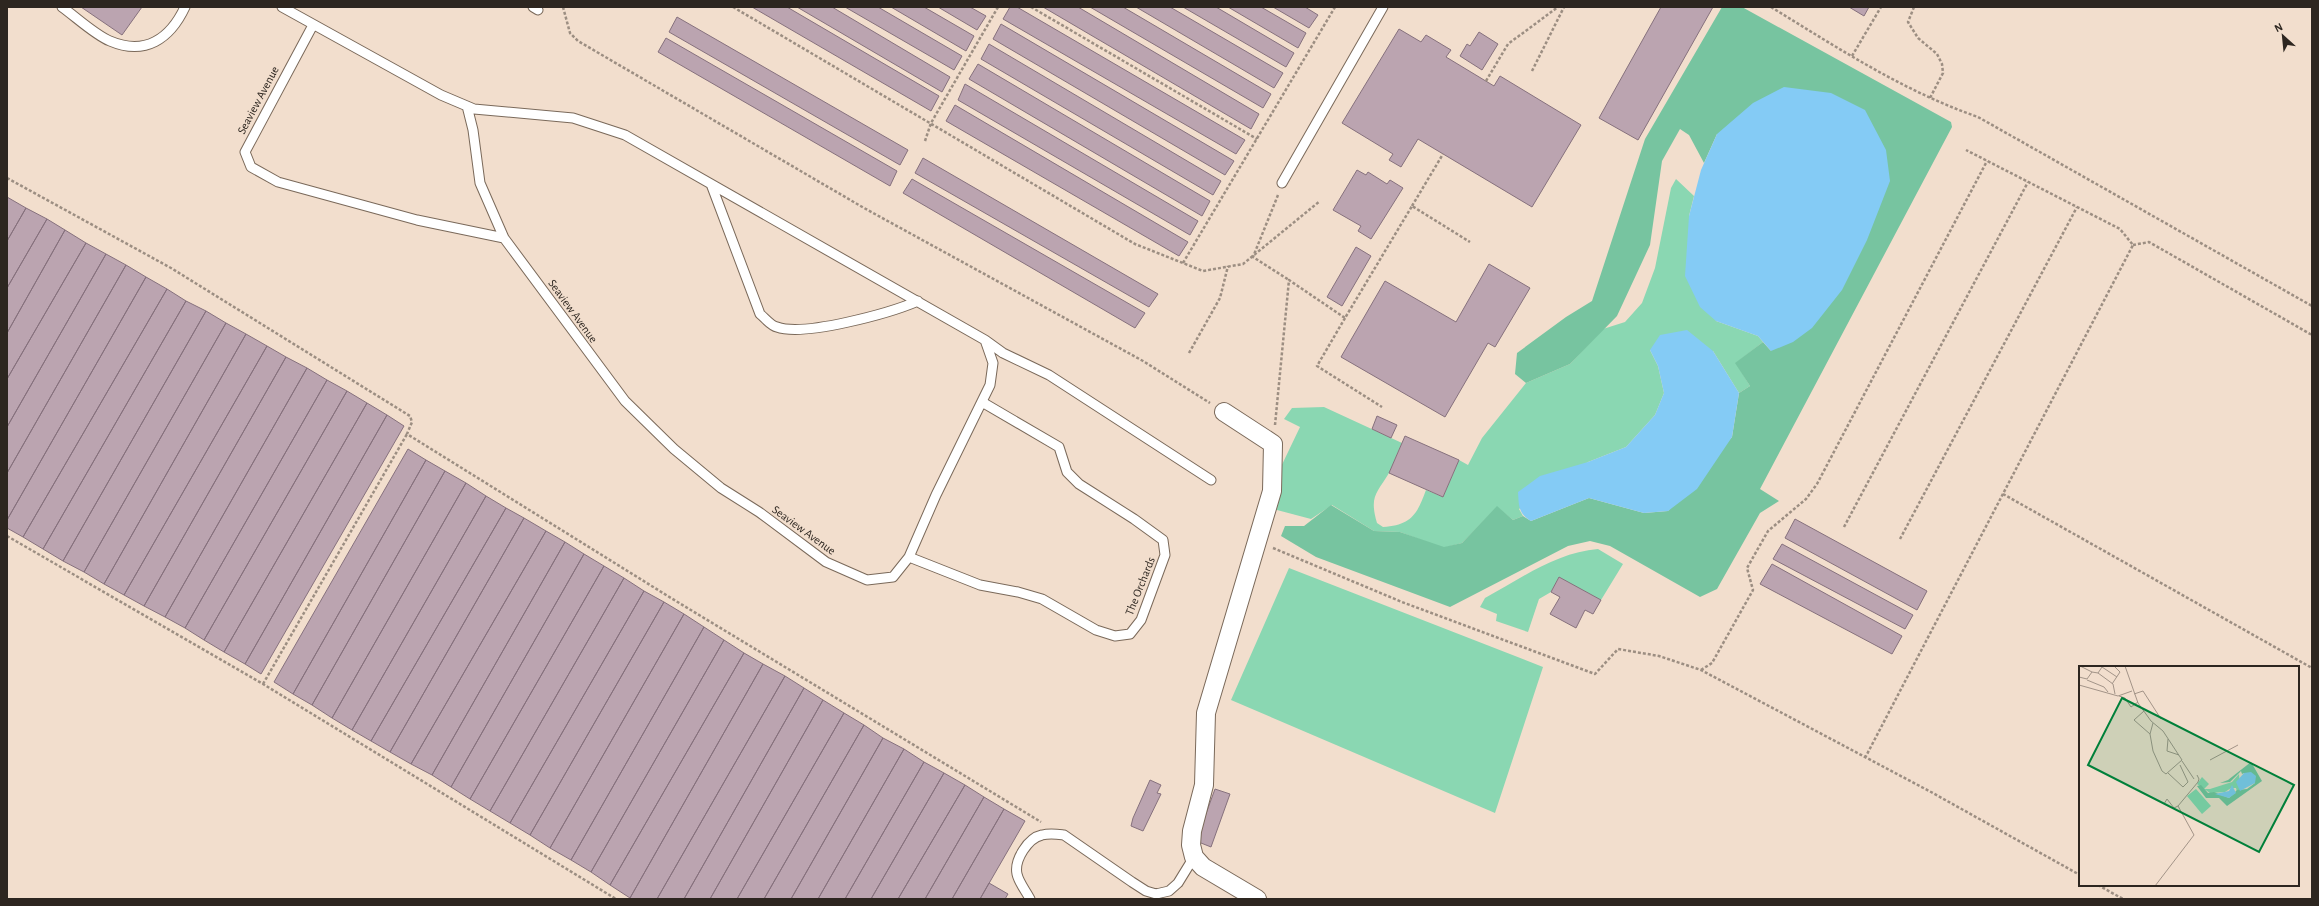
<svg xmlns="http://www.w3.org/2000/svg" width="2319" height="906" font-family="'Alegreya Sans',sans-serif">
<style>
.green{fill:#8ad7b2}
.forest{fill:#77c4a0}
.water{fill:#84cbf5}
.building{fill:#bba4b0;stroke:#86717d}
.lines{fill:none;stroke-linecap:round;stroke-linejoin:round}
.lane-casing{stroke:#7a695a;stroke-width:11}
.street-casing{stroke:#7a695a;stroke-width:20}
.path{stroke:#9c8e82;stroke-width:2.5;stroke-dasharray:3 2;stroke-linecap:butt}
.lane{stroke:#fff;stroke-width:9}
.street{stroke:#fff;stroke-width:18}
.labels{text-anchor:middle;stroke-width:3;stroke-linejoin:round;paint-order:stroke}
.street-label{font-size:12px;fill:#2d2620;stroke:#f2decd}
.inset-road{fill:none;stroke:#a39488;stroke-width:1}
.view{fill:#00803a;fill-opacity:0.15;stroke:#00803a;stroke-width:2}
.inset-edge{fill:none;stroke:#2d2620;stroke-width:2}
</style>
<rect width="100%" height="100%" fill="#f2decd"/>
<!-- green -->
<path class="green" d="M1676,179l18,17 -5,20 27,105 42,15 5,6 -27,21 14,23 -11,7 -26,-42 -63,-1 8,16 6,27 -9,22 -29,32 -38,15 -69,47 4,7 -10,4 -16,-13 -35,36 -19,5 -43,-16 -26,-1 -42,-26 -21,14 -34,-9 1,-37 22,-46 -16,-8 8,-11 32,-1 78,36c-5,10 -8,20 -13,30 -12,20 -20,23 -12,50l6,4c28,-2 34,-12 43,-37l17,7 16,-37 9,5 14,-27 44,-55 44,-19 33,-35 22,-7 17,-19 13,-35 16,-80z
M1598,549l25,15 -22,36 -42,-22 -8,14 -12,7 -11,33 -32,-11 1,-7 -17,-7 5,-9c35,-19 72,-46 113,-49z
M1289,568l254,99 -48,146 -264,-113z"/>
<!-- forest -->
<path class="forest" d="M1722,7h20l209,115 1,5 -192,362 19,12 -19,12 -43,76 -17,8 -90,-51 -20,-5 -22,5 -118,61 -134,-50 -35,-21 4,-10h19l27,-21 43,26 26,1 44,15 18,-4 35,-37 16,14 10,-4 8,5 58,-23 55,15 24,-2 64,-74 7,-44 11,-7 -15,-23 28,-21 8,9 -54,-217 -13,29 -15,-28 -9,-6 -18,32 -12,84 -33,71 -47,48 -44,19 -11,-9 2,-21 49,-36 26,-16 53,-162z"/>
<!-- water -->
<path class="water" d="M1784,87l47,6 34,17 21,40 4,31 -23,59 -25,50 -30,38 -19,14 -22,9 -13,-15 -42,-15 -16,-14 -15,-31 4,-60 12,-46 16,-36 36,-31z
M1687,330l26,21 26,42 -7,44 -35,52 -29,22 -24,2 -55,-15 -58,23c-13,-8 -12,-15 -13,-29l22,-16 48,-14 38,-15 29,-32 9,-22 -6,-27 -8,-16 10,-15z"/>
<!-- building -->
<path class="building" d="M81,7h61l-20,28z
M752,7h35l152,89 -8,15z
M797,7h35l118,70 -8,15z
M845,7h33l84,49 -8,14z
M891,7h33l50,29 -8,15z
M938,7h32l16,9 -9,14z
M1010,7h7l228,133 -9,14 -233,-135z
M1043,7h35l181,107 -8,15z
M1090,7h33l148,87 -8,14z
M1136,7h34l113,66 -9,15z
M1183,7h33l78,46 -8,14z
M1228,7h33l45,26 -8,15z
M1273,7h32l13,8 -9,13z
M1661,7h52l-75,133 -39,-22z
M1849,7h20l-5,9z
M677,17l231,133 -8,15 -231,-133z
M1001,24l233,137 -9,14 -232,-136z
M1399,29l22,13 5,-7 25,15 -5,7 48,29 6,-10 81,49 -49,82 -114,-68 -17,28 -12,-7 4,-6 -51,-31z
M1479,32l19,12 -16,26 -22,-14 7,-12 3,2z
M666,38l231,133 -7,15 -232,-134z
M989,44l232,137 -8,14 -232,-136z
M978,64l232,137 -8,15 -233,-137z
M965,84l233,137 -8,14 -232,-135z
M955,105l233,137 -9,14 -233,-135z
M923,158l235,136 -9,13 -234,-134z
M1357,170l9,5 2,-3 19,12 3,-4 13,8 -32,51 -13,-8 3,-5 -28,-16z
M912,179l233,134 -10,15 -232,-135z
M7,197l19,11 -19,33z
M26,208l21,11 -40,69v-47z
M47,219l18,11 -58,103v-45z
M65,230l21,13 -79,136v-46z
M86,243l20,11 -99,173v-48z
M1356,247l15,9 -29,50 -15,-9z
M106,254l20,11 -119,208v-46z
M1489,264l41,24 -35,59 -7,-4 -43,74 -104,-60 44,-76 71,41z
M126,265l20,12 -139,243v-47z
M146,277l21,12 -144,248 -16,-9v-8z
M167,289l19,12 -143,248 -20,-12z
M186,301l20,10 -143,250 -20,-12z
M206,311l20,12 -142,249 -21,-11z
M226,323l20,11 -142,250 -20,-12z
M246,334l21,12 -143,249 -20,-11z
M267,346l19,11 -142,249 -20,-11z
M286,357l21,11 -142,249 -21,-11z
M307,368l20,12 -142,248 -20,-11z
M327,380l20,11 -143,249 -19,-12z
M347,391l20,12 -143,249 -20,-12z
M367,403l20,12 -142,249 -21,-12z
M387,415l17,11 -143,248 -16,-10z
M1377,416l20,9 -6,13 -19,-9z
M1405,436l54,24 -16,37 -54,-24z
M408,449l18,11 -133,234 -19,-12z
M426,460l19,11 -133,234 -19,-11z
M445,471l21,12 -134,235 -20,-13z
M466,483l20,13 -134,234 -20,-12z
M486,496l20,12 -135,233 -19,-11z
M506,508l18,10 -134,234 -19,-11z
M524,518l22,13 -135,233 -21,-12z
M1795,519l132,72 -10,19 -132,-72z
M546,531l19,11 -133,233 -21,-11z
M565,542l19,12 -133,233 -19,-12z
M1782,544l131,71 -8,14 -132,-70z
M584,554l20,12 -134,233 -19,-12z
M1772,564l130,72 -10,18 -132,-70z
M604,566l20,12 -134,233 -20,-12z
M1559,577l42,23 -8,14 -8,-4 -9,18 -26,-14 10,-17 -9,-5z
M624,578l20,13 -134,232 -20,-12z
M644,591l20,11 -134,233 -20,-12z
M664,602l20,12 -134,234 -20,-13z
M684,614l20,13 -133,233 -21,-12z
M704,627l20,13 -133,232 -20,-12z
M724,640l20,13 -134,232 -19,-13z
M744,653l19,11 -133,234 -20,-13z
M763,664l22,12 -128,223h-25l-2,-1z
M785,676l19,12 -120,211h-27z
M804,688l19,12 -113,199h-26z
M823,700l21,13 -107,186h-27z
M844,713l20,12 -100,174h-27z
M864,725l19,13 -92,161h-27z
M883,738l21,11 -86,150h-27z
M904,749l20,13 -79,137h-27z
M924,762l20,11 -73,126h-26z
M944,773l21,12 -67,114h-27z
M1150,780l11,5 -4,8 4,1 -18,37 -12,-5 2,-8z
M965,785l19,12 -59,102h-27z
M1215,789l15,5 -19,53 -15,-6z
M984,797l20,12 -52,90h-27z
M1004,809l21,12 -45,78h-28z
M989,883l19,11 -3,5h-25z"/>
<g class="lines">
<!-- lane casing -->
<g class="lane-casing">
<path id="lane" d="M62,7c14,10 33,28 48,34 35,15 60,-2 75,-34
M282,7l159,88 33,14 99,9 52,17 360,205 8,23 -3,22 -54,110 -27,62 -16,20 -26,3 -41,-18 -67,-50 -38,-24 -47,-39 -49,-48 -121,-163 -24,-55 -7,-53 -6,-24
M533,7l5,3
M313,25l-68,127 6,15 27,15 139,38 87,18
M1282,183l101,-176
M711,184l49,130c5,4 11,12 17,13 27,10 113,-14 141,-26
M985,340l18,13 46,22 162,105
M909,557l71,28 38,7 24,7 54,31 19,6 15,-2 11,-14 24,-65 -2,-15 -29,-21 -55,-35 -12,-12 -8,-25 -77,-45
M1030,899c-4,-8 -11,-16 -13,-25 -3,-14 11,-36 25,-39 8,-2 14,-1 22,0l68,47 14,9 10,3 13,-3 9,-8 16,-26"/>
</g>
<!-- street casing -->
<g class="street-casing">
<path id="street" d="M1224,412l49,32 -1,47 -66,222 -2,72 -12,46 -1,14 3,12 9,10 54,32"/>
</g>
<!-- path -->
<path class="path" d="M563,7l7,26 8,8 286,167 279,153 67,42
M733,7l402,237 68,27 40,-7 77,-63
M1031,7l226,132
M1771,7c67,41 132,84 207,110l334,189
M1914,7l-6,15 10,16 19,16 5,10 1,9 -13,25
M1852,56l29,-49
M1532,71l32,-64
M1486,81l22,-37 50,-37
M925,141l6,-18 67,-116
M7,178l164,90 239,148 2,6 -5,12 264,164 370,224
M1278,195l-25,62 36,23
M1412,206l31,-52
M2133,245l16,-3 163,93
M1183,263l152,-256
M1345,318l-28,48 65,41
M1189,353l31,-55 8,-32
M1275,425l14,-145 56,38 67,-112 58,36
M2003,494l309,174
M1844,527l184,-345
M7,536l256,148 353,215
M1900,539l177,-332
M1273,548l129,54 193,72 23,-25 41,7 42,14 230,122 149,83
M1701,670l11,-7 41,-73 -6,-22 21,-37 38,-32 11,-15 170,-323
M263,684l144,-250
M1865,758l268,-513 -13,-16 -154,-79
M2098,885l25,14"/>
<!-- lane -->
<use href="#lane" class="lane"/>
<!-- street -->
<use href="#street" class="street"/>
</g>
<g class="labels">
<!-- street labels -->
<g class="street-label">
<text transform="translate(258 100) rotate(-62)" y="4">Seaview Avenue</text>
<text transform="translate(573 311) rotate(54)" y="4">Seaview Avenue</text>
<text transform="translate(804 530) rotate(36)" y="4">Seaview Avenue</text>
<text transform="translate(1140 586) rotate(-68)" y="4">The Orchards</text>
</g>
</g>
<!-- overview -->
<g transform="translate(2079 666)">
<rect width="220" height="220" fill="#f2decd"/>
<path d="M160,108l1,16 -3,2 -1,-4h-5l-6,4 -15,1 -13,-9 5,-7 7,7 -5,5h6l22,-7zM117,123l15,17 -9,8 -15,-18z" fill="#8ad7b2"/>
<path d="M172,96l11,19 -35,25 -8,-8h-13l-9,-12 4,-1 7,8 6,-1 15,6 8,-8 10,-1 8,-6 -11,-10 -2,1 -1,-3 -11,11 -10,1 8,-3z" fill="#77c4a0"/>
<path d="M172,106l5,4 -1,7 -15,8 -4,-9 8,-9zM153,119l4,8 -7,5 -14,-4 14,-3z" fill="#84cbf5"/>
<path class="inset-road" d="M46,0l13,37 13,18 12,10 19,29 -16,14 -4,-3 -9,-20 -3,-17 3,-11M23,1l15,10M13,6l6,1 4,-6M19,7l15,11 2,10M0,11l8,2 5,-7 -12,-6M8,14l17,7 4,5M33,18l8,-12 -6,-6M0,19l39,11 14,-5M55,28l9,-3 18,28M40,30l6,2 6,9 7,-5M65,45l-10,9 16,14M89,73l-1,12 12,4M131,94l28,-15M103,95l12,18M89,107l15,14 5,-5 -8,-17M85,138l3,-5 7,9 4,-2M76,220l39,-51 -16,-29 20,-24 1,-3 -2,-4"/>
<path class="view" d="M43,32l172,87 -35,67 -171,-87z"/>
<rect width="220" height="220" class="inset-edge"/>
</g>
<!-- border -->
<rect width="2319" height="906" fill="none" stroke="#2d2620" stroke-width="16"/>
<!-- north arrow -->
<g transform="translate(2283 36) rotate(333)" stroke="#f2decd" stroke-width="3" paint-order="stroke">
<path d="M0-3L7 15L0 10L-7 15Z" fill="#2d2620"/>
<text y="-6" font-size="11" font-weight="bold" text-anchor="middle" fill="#2d2620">N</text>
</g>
</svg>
